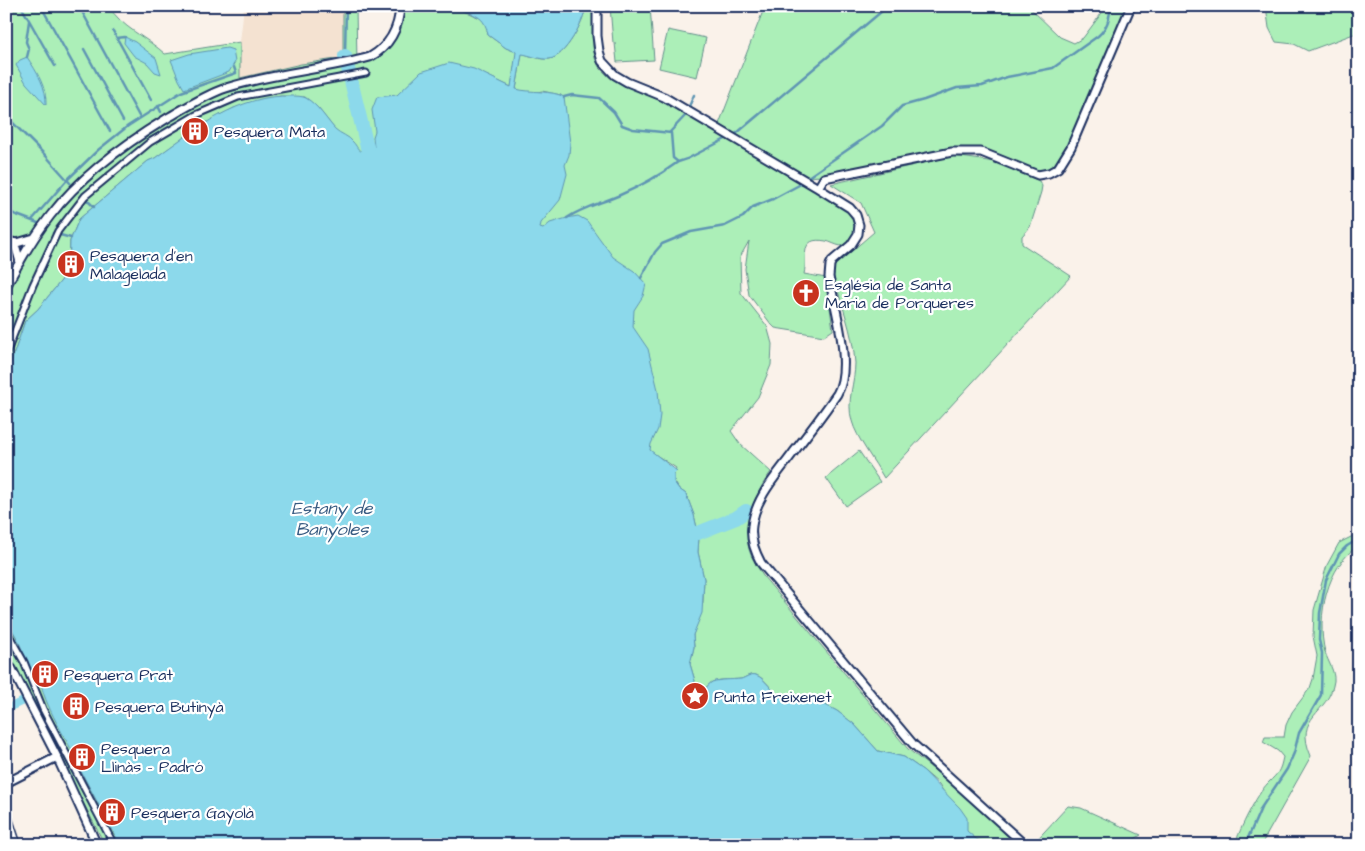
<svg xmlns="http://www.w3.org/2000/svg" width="1365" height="851" font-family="'Architects Daughter',sans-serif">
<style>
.built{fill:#f4e2d1}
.green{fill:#acefb8;stroke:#648f8b}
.water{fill:#8cd9eb;stroke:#5f95b3}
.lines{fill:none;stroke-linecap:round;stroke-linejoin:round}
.stream{stroke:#5f95b3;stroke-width:2.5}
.canal{stroke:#8cd9eb;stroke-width:8}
.river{stroke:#8cd9eb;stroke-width:14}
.pedestrian-casing{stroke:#1b2f5e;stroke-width:9}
.minor-casing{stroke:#1b2f5e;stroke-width:11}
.tertiary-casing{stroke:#1b2f5e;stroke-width:12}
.pedestrian{stroke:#fff;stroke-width:5}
.minor{stroke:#fff;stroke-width:7}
.tertiary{stroke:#fff;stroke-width:9}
.labels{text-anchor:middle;stroke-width:4.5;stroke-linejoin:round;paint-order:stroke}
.poi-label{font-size:16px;fill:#1b2f5e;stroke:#fff;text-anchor:start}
.water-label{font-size:18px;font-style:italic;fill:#375a81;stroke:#fff}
</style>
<rect width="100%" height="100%" fill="#faf2ea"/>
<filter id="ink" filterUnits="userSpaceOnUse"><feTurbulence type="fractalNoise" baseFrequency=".02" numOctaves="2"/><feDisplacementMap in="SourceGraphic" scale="10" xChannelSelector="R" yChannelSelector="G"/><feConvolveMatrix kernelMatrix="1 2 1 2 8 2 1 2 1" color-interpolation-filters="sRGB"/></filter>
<g filter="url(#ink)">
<!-- built -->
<path class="built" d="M244,6h99v52l-42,6 -61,14v-36z"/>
<!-- green -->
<path class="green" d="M6,6h103c11,21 39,32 56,48l75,-12v36l61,-14 42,-6v-52h13l1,58c5,-1 12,-2 16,-4 22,-9 29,-33 31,-54h48l28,12 6,6 2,11 18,13 11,4 -6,35 -32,-15 -73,16 -9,7 -18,53 -21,11 -40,-51 -13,-11 -25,-1 -46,12 -41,23 -38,27 -7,3 -69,58 -9,22 -1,30 -31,38 -13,12 -18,53 3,14 -1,2 -3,-2v-94l26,-47 -26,-9z
M586,6h7v41l2,11 4,9 10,10 64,29 173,104c11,13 13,28 -5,36 -6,-1 -10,-4 -15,-5 -28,-5 -18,16 -22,33l22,4 7,52 -9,6 -49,-8 -4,-4 -22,-29 -4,-26 4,-28 -9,16 1,36 26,33 5,18 -1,21 -13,32 -27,34 9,13 31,28c-16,21 -31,57 -20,83 3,7 8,14 12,21l145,173 51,41 58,55h-28l-8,-4 -10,-1 -32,-56 -15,-13 -20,-14 -26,-6 -24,-27 -17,-13 -27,-14 -4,-2 -26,1c-9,-4 -13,-17 -24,-21 -5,-2 -11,3 -15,4 -10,1 -20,0 -29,3 -8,5 -9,15 -18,20l-4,-1 1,-12 4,-8 -5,-17 4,-17 -1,-12 10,-33 1,-23 -6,-27 1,-15 -5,-22 -8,-21 -7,-5 -5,-8v-7l2,-6 -26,-17 -115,-219 26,-137 -19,-4 -9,2 -17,-3 6,-37c8,3 18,7 27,6 16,-1 35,-38 37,-53z
M610,6h40l4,54 -37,2 -2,-19h-2z
M765,6h263l32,31 14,6 9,-5 24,-32h21l-60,140c-8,13 -13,23 -30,26l-56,-22 -160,26 -16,1 -87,-53z
M1266,6h93v26l-51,19 -14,-7 -18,-2 -7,-14z
M668,30l38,8 -9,39 -38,-9z
M954,156l41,6 44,19 3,5 -1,6 -11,35 -8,9v8l49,32 -187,202c-9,-16 -28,-41 -32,-57 -6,-20 3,-38 3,-58 -2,-31 -14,-59 -22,-89v-7l41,-35 -13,-29 -30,-19z
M859,451l21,31 -34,24 -20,-28z
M1359,533v12c-32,21 -43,71 -34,107 3,10 10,19 9,29 -5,34 -41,34 -23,75l-50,89h-26c4,-15 22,-51 33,-62 10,-10 12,-11 15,-26l-5,-6 -15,-9 2,-5h19l2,-12 6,-13 18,-24 3,-9 4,-23 -4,-20 1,-26 13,-45 12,-22z
M6,619l11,19 6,15 16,19 68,139 24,34h-26l-99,-193z
M1068,806l13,2 60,27 -16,10h-93z"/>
<!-- water -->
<path class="water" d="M452,6h134c-2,15 -21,52 -37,53 -9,1 -19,-4 -27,-5l-6,35c14,4 37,1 48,8l6,46 -1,12 -4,10 2,9 -7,26 -19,23 -1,5 3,1 7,-6 17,-5 11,-2 9,5 26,36 21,14 12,13 -3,12 -9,14 -1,17 15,22 10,41 2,25 -2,14 -7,15 -1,6 27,21 -3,3v8l5,7 7,5 8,21 5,22 -1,15 6,27 -2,34 -9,22 1,12 -4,17 5,17 -4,8 -1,12 3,1c10,-5 11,-15 19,-20 9,-3 19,-2 29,-3 4,-1 10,-6 15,-4 10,4 15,16 24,21l26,-1 4,2 27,14 17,13 24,27 26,6 20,14 36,37 7,10v13l9,8 13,6h-869l-10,-20 3,-4 -6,-10h-5l-25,-47 4,-3 -3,-6 -3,1c-8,-15 -38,-64 -33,-77l-3,-7 -4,1 -3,-1 -15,-34 -11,-19v-231l3,2 1,-2 -3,-14 18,-53 13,-12 31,-38 1,-30 9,-22 69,-58 7,-3c40,-29 85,-64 136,-62 5,0 11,0 15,2 12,7 20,21 29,31 5,5 14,7 18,13 4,4 4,8 10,10l8,-2 3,-3 -1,-10 2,-6 -3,-21 5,-13 20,-2 24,-23 28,-9 25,6 37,18 5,-35 -10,-4 -18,-13c-4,-24 -18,-19 -36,-29z
M125,37l10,5 21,16 5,16 -6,-2 -8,-9 -13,-7 -10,-13z
M227,48l6,2 2,12 -6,10 -45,17 -5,-9 -8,-20 18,-6z
M27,57c10,15 20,31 19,48l-20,-22 -10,-18 4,-5z"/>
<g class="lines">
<!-- stream -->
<path class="stream" d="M21,6l34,60
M41,6l69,125
M79,6l61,112
M113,31l38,69
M117,38l8,-1
M84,49l39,72
M345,56l1,-50
M27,57l2,-8 -3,-7 3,-21
M564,97l8,-2 27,3 15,14 8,13 11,4 38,4 2,25 5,4 9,-3 50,-26 151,-127
M158,106l3,6
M6,116l40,40 24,27
M670,132l15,-16 9,-21
M808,177l74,-51 20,-20 22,-6 33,-12 25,-2 25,-9 46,-9 45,-32c10,-9 11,-17 13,-30
M86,199l8,8
M6,211l32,12
M567,218c16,-11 35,-15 53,-23 21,-9 40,-20 58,-33
M32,220l35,-40 31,-30 30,-24 53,-34 55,-19 -2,-6
M53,233l18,5
M641,278l14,-26 7,-8 29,-12 34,-6 18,-9 10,-10 20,-8 28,-15
M1245,845l16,-37 26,-39 7,-16 5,-20 22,-38 1,-42 -3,-13 1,-27 6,-33 13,-26 8,-8 12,-7"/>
<!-- canal -->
<path class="canal" d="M6,709l15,-7"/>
<!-- river -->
<path class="river" d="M345,56l23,95
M698,533l38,-15 10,-7"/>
<!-- pedestrian casing -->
<g class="pedestrian-casing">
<path id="pedestrian" d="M6,354l27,-69 25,-54 27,-35 65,-54 46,-27 42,-18 128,-24
M6,630l18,32 19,47 71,136"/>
</g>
<!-- minor casing -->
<g class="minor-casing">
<path id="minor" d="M597,6v30l2,15 3,10 13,14 12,7 37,15 154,91 32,20 6,7 3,10 -1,9 -7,11 -19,16 -2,4 -1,12c6,32 24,90 8,117 -14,20 -29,40 -44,59 -16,22 -38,45 -41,73 -2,13 3,26 9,37l152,181 112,101
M818,188l6,-10 128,-26h29l57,23 11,-2 9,-5 13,-21 60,-141
M6,241l11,2 17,-5
M10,242l6,6 4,14
M6,287c13,-25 27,-49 44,-71 31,-40 73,-71 116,-97 19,-11 39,-24 60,-31 47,-15 97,-18 144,-31 20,-11 29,-29 30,-51
M6,663l6,6 45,88 40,88
M6,783l51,-26"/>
</g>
<!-- tertiary casing -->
<g class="tertiary-casing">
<path id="tertiary" d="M6,815l10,30"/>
</g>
<!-- pedestrian -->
<use href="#pedestrian" class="pedestrian"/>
<!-- minor -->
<use href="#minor" class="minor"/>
<!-- tertiary -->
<use href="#tertiary" class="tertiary"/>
</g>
</g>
<!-- icons -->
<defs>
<g id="building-disc" transform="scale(1.4375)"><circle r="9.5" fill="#c8321e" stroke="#fff"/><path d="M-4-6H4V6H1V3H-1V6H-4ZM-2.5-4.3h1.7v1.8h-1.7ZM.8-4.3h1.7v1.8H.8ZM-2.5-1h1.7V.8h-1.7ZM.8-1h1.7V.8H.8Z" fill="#fff"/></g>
<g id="church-disc" transform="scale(1.4375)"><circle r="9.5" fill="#c8321e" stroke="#fff"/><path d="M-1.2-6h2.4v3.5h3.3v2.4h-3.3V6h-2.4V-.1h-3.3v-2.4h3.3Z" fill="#fff"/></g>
<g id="sight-disc" transform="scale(1.4375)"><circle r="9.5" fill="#c8321e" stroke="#fff"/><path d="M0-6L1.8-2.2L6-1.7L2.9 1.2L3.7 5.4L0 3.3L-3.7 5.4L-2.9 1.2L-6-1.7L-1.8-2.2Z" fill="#fff"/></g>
</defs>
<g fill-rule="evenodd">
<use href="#building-disc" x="195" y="131"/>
<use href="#building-disc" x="71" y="264"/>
<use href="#church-disc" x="806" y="293"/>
<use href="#building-disc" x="45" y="674"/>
<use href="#sight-disc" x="695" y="696"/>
<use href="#building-disc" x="76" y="706"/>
<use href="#building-disc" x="82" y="757"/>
<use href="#building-disc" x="112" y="812"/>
</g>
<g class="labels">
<!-- poi labels -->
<g class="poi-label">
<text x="214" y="137">Pesquera Mata</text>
<text x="90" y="261">Pesquera d'en<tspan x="90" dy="18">Malagelada</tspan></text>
<text x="825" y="290">Església de Santa<tspan x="825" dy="18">Maria de Porqueres</tspan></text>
<text x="64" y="680">Pesquera Prat</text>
<text x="714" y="702">Punta Freixenet</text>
<text x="95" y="712">Pesquera Butinyà</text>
<text x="101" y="754">Pesquera<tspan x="101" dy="18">Llinàs - Padró</tspan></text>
<text x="131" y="818">Pesquera Gayolà</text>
</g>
<!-- water labels -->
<g class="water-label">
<text x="332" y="514">Estany de<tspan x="332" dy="21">Banyoles</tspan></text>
</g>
</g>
<!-- margin -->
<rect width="1365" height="851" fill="none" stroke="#fff" stroke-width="25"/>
<rect x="12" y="12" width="1340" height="826" fill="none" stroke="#1b2f5e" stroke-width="2" filter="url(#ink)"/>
</svg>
